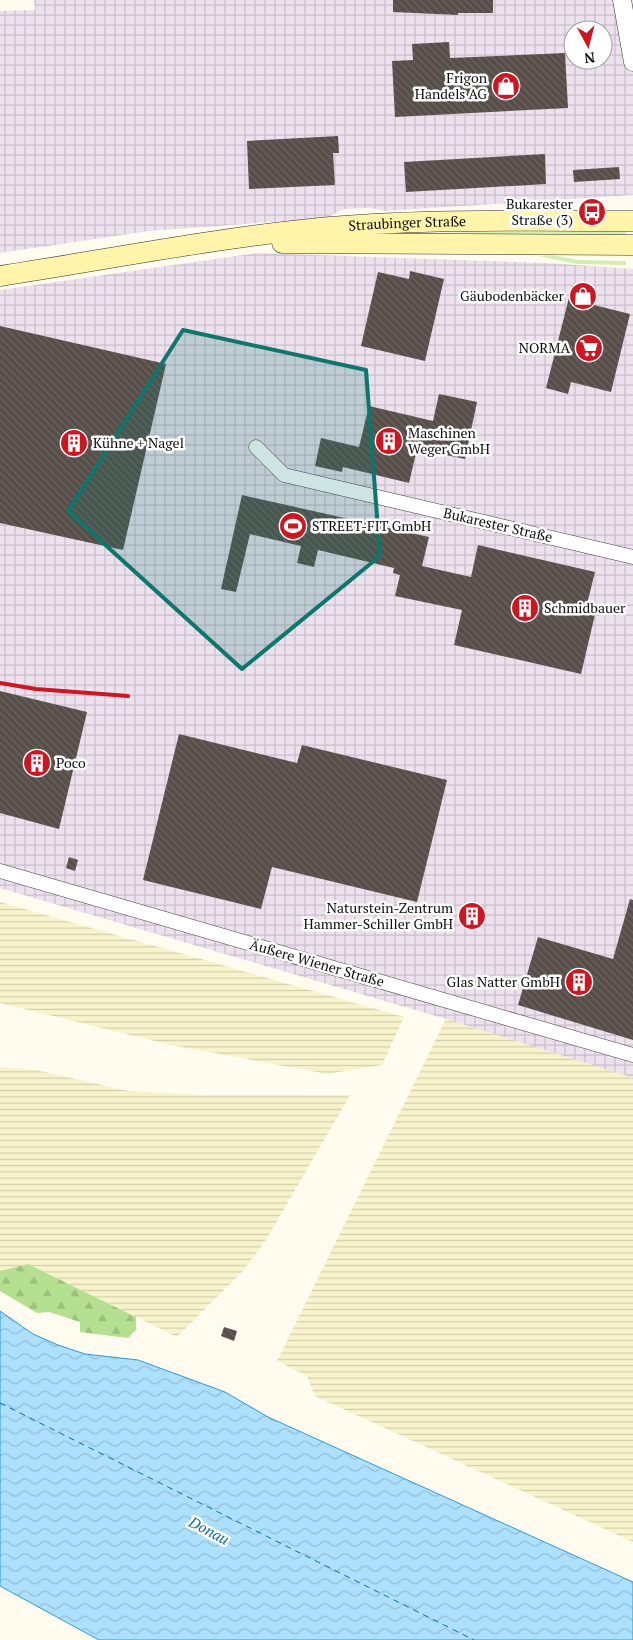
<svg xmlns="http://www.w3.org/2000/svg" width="633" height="1640" font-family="'PT Serif',serif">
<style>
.industrial{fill:url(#industrial-grid);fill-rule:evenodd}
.farmland{fill:url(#farmland-rules)}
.grass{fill:#d3eeb3}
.forest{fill:url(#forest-firs)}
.water{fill:url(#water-waves);stroke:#2c99db}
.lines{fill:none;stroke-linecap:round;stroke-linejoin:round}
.ferry{stroke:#0a68ac;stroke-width:1;stroke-dasharray:6 5;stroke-linecap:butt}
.building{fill:url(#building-back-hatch)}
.minor-casing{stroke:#404040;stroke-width:15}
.tertiary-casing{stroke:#404040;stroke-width:19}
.secondary-casing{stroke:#2f2f2f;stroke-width:21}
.minor{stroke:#fff;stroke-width:14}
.tertiary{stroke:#fff;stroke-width:18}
.secondary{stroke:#fff4a9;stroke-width:20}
.rail{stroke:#cc1723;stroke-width:4}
.marked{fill:#0f766e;fill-opacity:0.2;stroke:#0f766e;stroke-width:4;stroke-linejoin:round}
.labels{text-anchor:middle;stroke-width:5;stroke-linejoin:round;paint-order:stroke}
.poi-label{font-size:14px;fill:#0d0d0d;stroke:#fff;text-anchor:end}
.street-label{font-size:14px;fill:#0d0d0d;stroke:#fff}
.water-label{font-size:15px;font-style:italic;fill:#0a68ac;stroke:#fff}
</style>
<defs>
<pattern id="industrial-grid" width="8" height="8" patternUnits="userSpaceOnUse" patternTransform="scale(1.25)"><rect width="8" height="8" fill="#ece1ed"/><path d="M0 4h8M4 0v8" fill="none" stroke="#c9c0ca"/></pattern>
<pattern id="farmland-rules" width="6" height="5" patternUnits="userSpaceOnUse" patternTransform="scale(1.25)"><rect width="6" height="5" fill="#f8f3cb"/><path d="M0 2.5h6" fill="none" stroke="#d3cfad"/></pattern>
<pattern id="forest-firs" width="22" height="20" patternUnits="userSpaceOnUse" patternTransform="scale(1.25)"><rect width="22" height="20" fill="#b6e091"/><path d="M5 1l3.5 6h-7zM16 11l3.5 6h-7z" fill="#9bbf7c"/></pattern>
<pattern id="water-waves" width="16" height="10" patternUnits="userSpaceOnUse" patternTransform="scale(1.25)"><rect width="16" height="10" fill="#ace0fc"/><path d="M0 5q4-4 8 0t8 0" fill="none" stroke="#93bfd7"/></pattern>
<pattern id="building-back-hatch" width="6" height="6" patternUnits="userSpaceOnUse" patternTransform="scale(1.25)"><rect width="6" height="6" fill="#574e49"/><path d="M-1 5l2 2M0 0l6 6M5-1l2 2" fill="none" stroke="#6a635f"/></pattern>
</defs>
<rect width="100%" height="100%" fill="#fffbee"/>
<!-- industrial -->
<path class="industrial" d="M34,0h599v195l-248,16 -14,-3 -27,1 -18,9 -177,13 -149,22v-242l35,-1zM573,30h30v30h-30z
M257,253l291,10 85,6v809l-187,-59 -446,-131v-598z"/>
<!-- farmland -->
<path class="farmland" d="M0,902l88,25 316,90 -22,48 -55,9 -156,-29 -171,-42z
M446,1019l187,59v464l-318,-146 -8,-20 -30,-15z
M0,1067l36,3 92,21 70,4h152l-84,145 -24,32 -65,65 -149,-73 -28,7z"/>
<!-- grass -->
<path class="grass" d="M626,231v4l-225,1 2,-3z
M552,255l26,5 48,1v4l-48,-1 -39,-8z"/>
<!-- forest -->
<path class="forest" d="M28,1264l108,53v13l-8,8 -48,-6v-10l-31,-10 -12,1 -37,-22v-20z"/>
<!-- water -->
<path class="water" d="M0,1311l33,23 25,11 27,9 53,6 87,32 43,25 365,165v58h-534l-99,-54z"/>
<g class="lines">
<!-- ferry -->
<path class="ferry" d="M0,1403l474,237"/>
</g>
<!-- building -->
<path class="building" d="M393,0h100v13h-35v2l-65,-3z
M449,42l1,16 115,-5 3,55 -173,9 -3,-56 21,-1 -1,-16z
M338,136l1,17h-6l2,32 -86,4 -2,-48z
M545,154l1,30 -140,8 -2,-30z
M619,167l1,12 -46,3 -1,-12z
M410,271l34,8 -19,82 -64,-15 17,-74 31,7z
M572,286l25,6 -3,13 36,9 -19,78 -40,-10 -3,12 -22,-6z
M0,326l166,38 -43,186 -123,-27z
M439,394l38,8 -12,57 -48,-10 -8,34 -66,-16 -1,5 -27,-6 6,-28 38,9 10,-41 64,15z
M242,495l187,42 -7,29 49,11 7,-32 117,27 -8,32 10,2 -16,68 -127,-29 8,-35 -67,-14 5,-21 -7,-2 1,-5 -76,-18 -4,17 -17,-4 4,-17 -51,-12 -14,58 -15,-3z
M0,691l87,21 -28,117 -59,-16z
M179,734l118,29 5,-18 145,35 -30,122 -145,-35 -11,42 -118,-29z
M69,857l9,3 -3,11 -9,-3z
M630,899l3,1v140l-115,-35 20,-68 75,22z
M474,907l6,11 -11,6 -6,-10z
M224,1327l13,4 -3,10 -13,-5z"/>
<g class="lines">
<!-- minor casing -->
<g class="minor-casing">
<path id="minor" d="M256,447l28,28 349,82
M0,871l633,184"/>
</g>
<!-- tertiary casing -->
<g class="tertiary-casing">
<path id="tertiary" d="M622,0l11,62"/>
</g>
<!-- secondary casing -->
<g class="secondary-casing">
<g id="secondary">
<path d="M282,243l351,2"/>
<path id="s1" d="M0,276c110,-17 220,-39 330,-49 100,-8 202,-6 303,-6"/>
</g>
</g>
<!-- minor -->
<use href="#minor" class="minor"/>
<!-- tertiary -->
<use href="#tertiary" class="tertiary"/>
<!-- secondary -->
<use href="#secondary" class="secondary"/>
<!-- rail -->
<path class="rail" d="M0,683l36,6 92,7"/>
</g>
<!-- marked area -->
<path class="marked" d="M183,330l183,40 14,186 -138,113 -174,-158z"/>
<!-- icons -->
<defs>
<g id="shop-disc" transform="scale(1.4375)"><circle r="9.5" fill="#cc1723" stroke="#fff"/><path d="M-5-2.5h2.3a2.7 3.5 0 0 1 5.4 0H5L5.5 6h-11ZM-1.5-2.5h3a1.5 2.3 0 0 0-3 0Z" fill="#fff"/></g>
<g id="bus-disc" transform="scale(1.4375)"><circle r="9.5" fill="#cc1723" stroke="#fff"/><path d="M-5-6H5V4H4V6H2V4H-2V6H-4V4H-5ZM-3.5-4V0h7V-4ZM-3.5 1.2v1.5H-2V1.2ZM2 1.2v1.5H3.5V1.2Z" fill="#fff"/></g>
<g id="supermarket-disc" transform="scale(1.4375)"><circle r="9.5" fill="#cc1723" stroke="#fff"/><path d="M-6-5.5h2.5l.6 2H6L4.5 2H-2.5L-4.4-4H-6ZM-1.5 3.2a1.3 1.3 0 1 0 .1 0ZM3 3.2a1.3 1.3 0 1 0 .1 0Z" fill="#fff"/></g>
<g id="building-disc" transform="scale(1.4375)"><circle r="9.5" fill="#cc1723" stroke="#fff"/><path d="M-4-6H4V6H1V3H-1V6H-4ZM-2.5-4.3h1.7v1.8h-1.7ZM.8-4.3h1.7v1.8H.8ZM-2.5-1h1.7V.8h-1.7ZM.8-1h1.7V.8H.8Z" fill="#fff"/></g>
<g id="stadium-disc" transform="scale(1.4375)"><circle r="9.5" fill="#cc1723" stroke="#fff"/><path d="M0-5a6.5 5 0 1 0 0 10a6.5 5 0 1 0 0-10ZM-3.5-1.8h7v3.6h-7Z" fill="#fff"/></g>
</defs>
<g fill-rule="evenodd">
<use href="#shop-disc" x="506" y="86"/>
<use href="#bus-disc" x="592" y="212"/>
<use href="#shop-disc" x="583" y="296"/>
<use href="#supermarket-disc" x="589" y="348"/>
<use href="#building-disc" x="389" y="441"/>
<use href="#building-disc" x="74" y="443"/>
<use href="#stadium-disc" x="293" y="526"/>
<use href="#building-disc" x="525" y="608"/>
<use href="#building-disc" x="37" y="763"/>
<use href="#building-disc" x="472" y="916"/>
<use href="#building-disc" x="579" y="982"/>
</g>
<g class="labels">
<!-- poi labels -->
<g class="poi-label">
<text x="487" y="83">Frigon<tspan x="487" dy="16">Handels AG</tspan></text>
<text x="573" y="209">Bukarester<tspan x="573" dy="16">Straße (3)</tspan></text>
<text x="564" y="301">Gäubodenbäcker</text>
<text x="570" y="353">NORMA</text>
<text x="408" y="438" text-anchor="start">Maschinen<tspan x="408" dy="16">Weger GmbH</tspan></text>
<text x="93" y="448" text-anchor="start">Kühne + Nagel</text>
<text x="312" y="531" text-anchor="start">STREET-FIT GmbH</text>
<text x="544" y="613" text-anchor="start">Schmidbauer</text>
<text x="56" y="768" text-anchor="start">Poco</text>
<text x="453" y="913">Naturstein-Zentrum<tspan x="453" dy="16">Hammer-Schiller GmbH</tspan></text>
<text x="560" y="987">Glas Natter GmbH</text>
</g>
<!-- street labels -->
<g class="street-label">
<text dy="5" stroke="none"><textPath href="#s1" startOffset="411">Straubinger Straße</textPath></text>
<text transform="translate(498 525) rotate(13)" y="5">Bukarester Straße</text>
<text transform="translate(317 963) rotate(16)" y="5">Äußere Wiener Straße</text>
</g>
<!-- water labels -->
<g class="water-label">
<text transform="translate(209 1531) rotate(28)" y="5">Donau</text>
</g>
</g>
<!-- north arrow -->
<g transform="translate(588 45) rotate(173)"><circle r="24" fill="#ffffff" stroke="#9e9e9e"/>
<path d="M0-4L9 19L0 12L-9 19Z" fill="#cc1723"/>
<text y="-8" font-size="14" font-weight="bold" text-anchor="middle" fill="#0d0d0d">N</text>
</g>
</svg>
